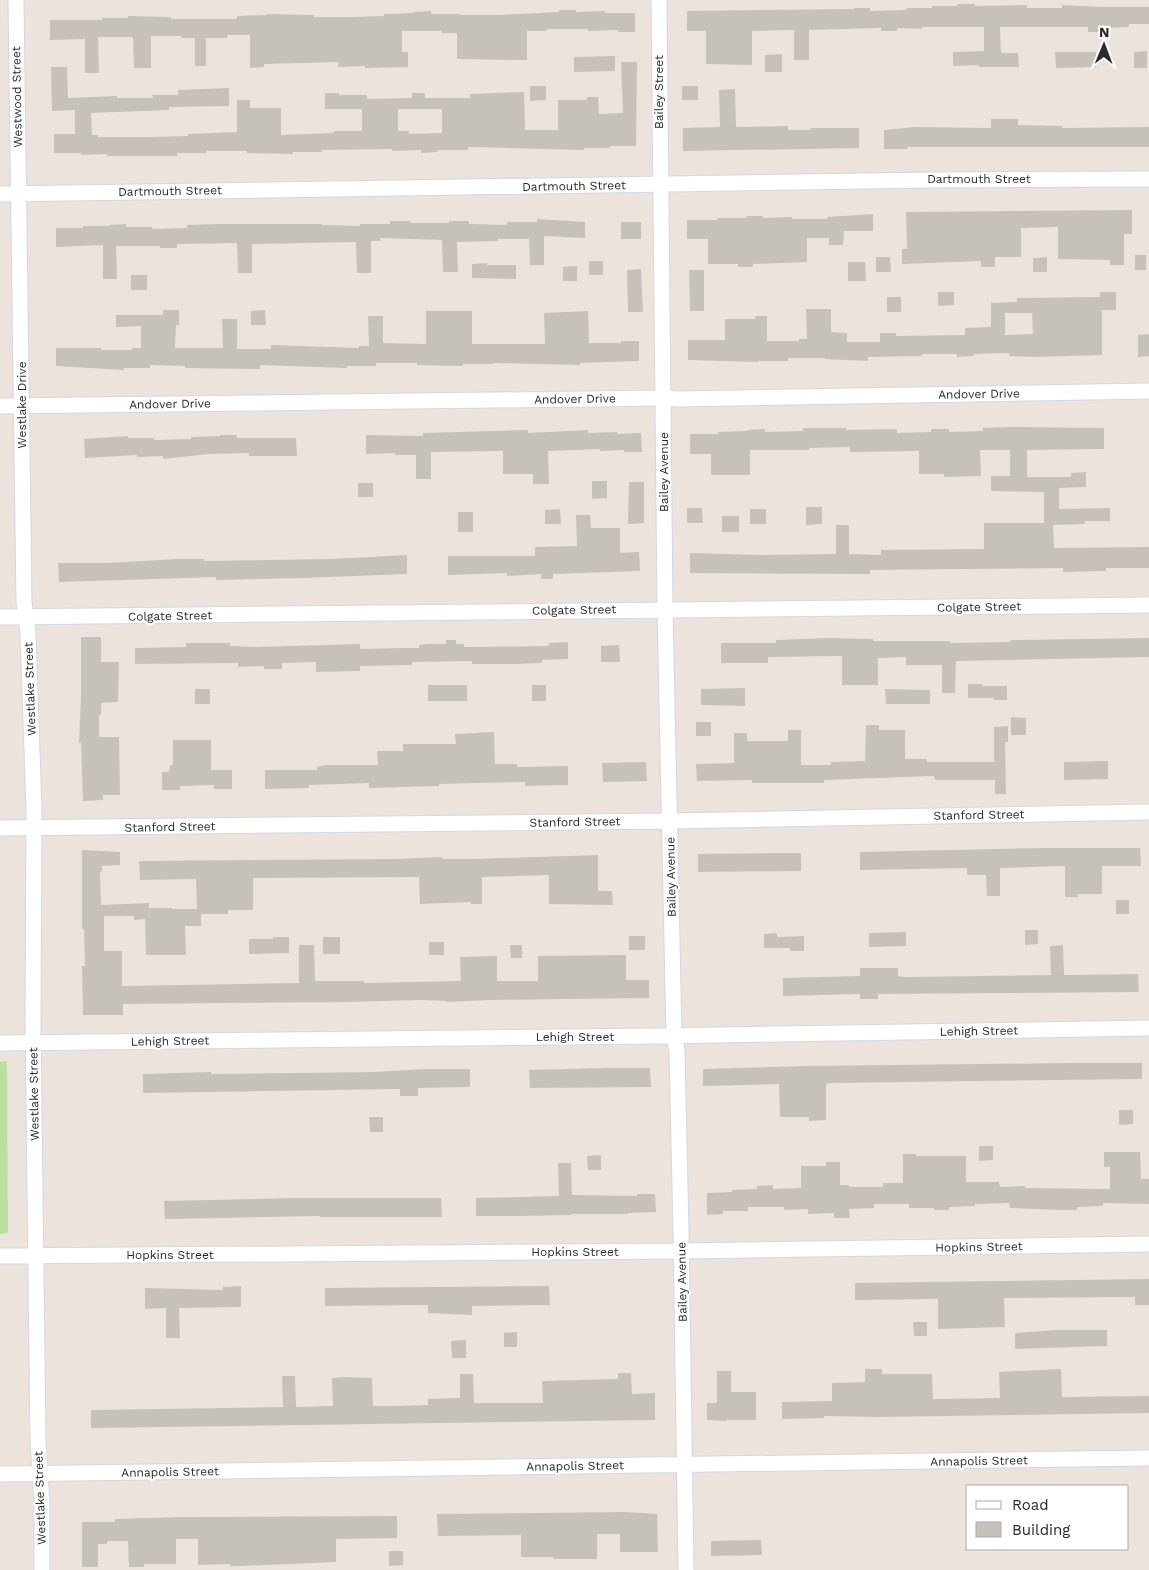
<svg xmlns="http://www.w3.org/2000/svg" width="1149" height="1570" font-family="'Work Sans',sans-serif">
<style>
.green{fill:#b9e19b}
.building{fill:#c7c1bc;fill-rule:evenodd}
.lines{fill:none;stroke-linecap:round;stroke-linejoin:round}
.minor-casing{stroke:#d2d7e2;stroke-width:17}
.minor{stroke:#fff;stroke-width:15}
.labels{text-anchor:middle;stroke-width:4.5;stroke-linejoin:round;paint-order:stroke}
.street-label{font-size:12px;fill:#2a2a2a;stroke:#fff}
</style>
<rect width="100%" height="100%" fill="#ece4dc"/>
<!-- green -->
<path class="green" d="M7,1061l1,172 -8,1v-172z"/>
<!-- building -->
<path class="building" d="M957,4h18v2l52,-1v3h35v-3l42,2h45v17h-20v3l-25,1v4h-16v-5h-88l1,26h17l1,14h-40v-2l-26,1v-14l31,-1v-24h-62v2l-25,-1v3h-16v-3l-72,2v30h-15v-30l-42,1v34l-46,-1v-33h-19v-20l167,-2v-1h16v3l36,-1v-2h26v-2h25z
M559,10h17v2l29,-1v2h30v19h-17v-2l-30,1v-2h-41v2h-20v29h-11l-59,-1v-26h-15v-2h-40v21h6v15l-43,1v-2l-27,1v-5l-74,2v3l-14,1v-33h-23v3h-21v28h-11v-28h-14v-2h-30v32h-17l-1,-31h-35l1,36h-14v-34l-35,1v-20h52v-2h26v-2l43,1v2h66v-3l30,-1v-1l47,1v2h40l30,-1v-2l29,-1v-1l18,-1v3h29v1h40l59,-3z
M1147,51v17h-13v-16z
M1055,52h41v15l-40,1z
M782,54v18h-17v-17z
M615,56v15l-41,1v-15z
M621,62h16l-1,84h-26v2h-26v2l-116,-3v3h-30v2l-17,1v-3l-29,1v-2l-70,1v2h-29v2l-46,-1v-2h-41v2h-29v3h-70v-2l-26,1v-2h-27v-19h21v-24l-23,1 -1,-44h16l1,31 49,-2v2h36l-1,-3h26v-5l51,-2v18l-60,1v3l-78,3 1,22h6v2h52l38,-1v-2l49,-2v-32h13v8h31v27l53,-2v-2h28v-22h-37v-16h14v2h28v4l45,-1v-5h13v5h45v-4l54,-2 1,38h33v-30h29v-3h11l1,17 24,-1zM398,109h44v24l-33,1v-3h-11z
M530,86h16v14l-16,1z
M682,86h16v14h-16z
M735,89l1,38 52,-1v4h22v-2h49v20l-176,3v-23l37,-1 -1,-37z
M991,119h27v6l44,1v2l87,-1v20h-242v2h-23v-19l31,-3 76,1z
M1132,210v24h-8v31h-14v-5l-52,-1v-32l-37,1v29h-26v10h-14v-6l-79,3v-15h5l-1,-37z
M873,214v17h-29l-1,14h-14v-7h-22v24l-54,2v3h-15v-3h-30v-25h-21v-19h30v-2h29v-2h17v2l29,-1v2h35v-2z
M537,219l48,3v16l-41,-2v29h-14l-1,-26h-31v2l-41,1 1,30h-15l-1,-32 -62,-2 1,3h-10v32h-14l-1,-31 -104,2v29h-14l-1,-30 -60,1v4h-17v-2h-44l1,33h-14v-34l-47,2v-19h27v-2h26v-1l17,-1v3h26v2l35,-1v-3l30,-1h105v1l38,1v-2h30v-3h20v2h39v-2h20v3l38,1v-3h30z
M621,222h20v17h-20z
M1135,255h11v15h-11z
M876,257h14l1,15h-15z
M1047,257v15h-14v-14z
M589,261h14v14h-14z
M848,262h17l1,19h-18z
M487,263v2h29v14l-44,-1v-14z
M577,266v15h-14v-14z
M641,269l2,43h-15l-1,-42z
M689,270h15v41h-14z
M131,275h16v15h-16z
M938,292h16v13l-16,1z
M1100,292h16v18h-14v45l-69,2 -24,-1v-3l-35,1v2l-17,1v-3h-35v2l-54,1v4l-43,-2v-1h-37v3h-30v1l-70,-2v-20h37v-21h30v-3h12v25h32v-2h8l-1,-30h25v23l16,1v9h33v-9h16v3l69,-1v-7l26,-1v-24l26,-1v-4l83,-1zM1005,313h27l1,21 -28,1z
M887,297h14v15h-14z
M163,310h16v15h-3l-1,23h48l-1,-29h15v30h34v-4l88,3v-2h10l-1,-30h15v27l43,1v-33h46v33h73l-1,-31 44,-2 1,32h32v-2h18v20l-59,2v2l-87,-2v1h-30v2l-46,-1v-2h-41v3h-29v2l-87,-3v4l-75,-1v-2l-35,-1v3h-26l-1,2 -67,-4v-18h45v2h31v-2h9v-22l-25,1v-12h47z
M265,310l1,15h-15v-14z
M1149,334v22l-11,1v-22z
M1009,427l95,1v21l-77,1v27h44v-4l15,-1v15l-27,1v21l51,-1v13h-25v3l-32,1 1,23 95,-1v21h-43v3l-43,1v-4l-193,2v4l-180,-1v-20l70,2 76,-1v-29h13v29l32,1v-5l103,-1v-26h60v-31l-53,-1v-15h19v-26h-30l1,26 -37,1v-3h-25v-23l-69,1v-5l-41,1v2h-59v25h-39v-21h-21v-20h28v-2l29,-1v-1l18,-1v3l38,-1v-3h43v2l51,-1v4l34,-1v-3h18v3l34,-1v-3z
M528,430v3l60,-3v3l29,-1v2l24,-1 1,19h-18v-2l-24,1v-2l-52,2 1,33h-16v-10h-30v-23l-72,1v27h-15v-24h-21v-2l-29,1v-19l57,1v-3z
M220,435h17v3h59l1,18h-48v-3l-40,1 -46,5v-3l-26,1v-2l-52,3 -1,-19 44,-3v2h26v2l37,-1v-2l29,-1z
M592,481h15v17l-15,1z
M629,482h15v41l-16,1z
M358,483h15v14h-15z
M806,507h16v17l-16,1z
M687,508h15l1,15h-16z
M560,509l1,15h-16v-14z
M750,509h16v15h-16z
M458,512h15v20h-15z
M576,515h14l1,13h29v25l19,-1 1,19 -87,3v5h-12v-5l-34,2v-3l-59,2v-19h87v-9l42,-1z
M722,516h17v16h-17z
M407,555v19l-105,4 -86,2v-3l-29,1 -128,4 -1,-19h50l69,-4h27v2l127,-2z
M81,637h20v25h18l-1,40 -17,1v12h-2v22h20l1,58h-17v5l-20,1 -2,-58h-2l2,-47z
M828,638l45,1v2h77v2l60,-1v-2l139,-2v19l-193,4 -1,32h-13v-28h-36v-8l-28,1v27h-36v-29l-74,1v6h-47v-20h55v-3z
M446,640h10v4h8v3l85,-1v-3l19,-1v17l-26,1v3l-26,1h-44v-3l-60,1v3l-52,1v5l-44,1v-10l-34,1v6h-18v-3l-26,1v-4l-103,1v-16l51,-1v-4h44v3l26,1 104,-3v5l41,-1h18v-3l8,-1h19z
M619,645l1,17h-19v-16z
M968,684h14v2h25v14h-13v-2h-26z
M428,685h39v16h-39z
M532,685h14v16h-14z
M745,688v18l-44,-1v-16z
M195,689h15v15h-15z
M885,689l45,1v14h-44z
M1011,717l15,1v17h-15z
M696,722h15v14h-15z
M866,725h13v5h26v29h22v3h67v-35l14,-1v16h-3l1,52h-11v-14h-60l-1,-4 -110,4v3h-72v-3l-55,1 -1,-17 38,-1v-30h13v8h41v-11h13v35h30v-3l34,-1z
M494,732l1,32h22v3l51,-1v19l-43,1v-4l-86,2v2l-70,2v-5l-60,2v3l-44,1v-19h52v-3l9,-2h52l-1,-14h26v-7h53l-1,-10z
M173,740h38v30h21v19h-18v-4l-34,1v4h-18v-18h7l1,-7h3z
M1108,761v18l-44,1v-18z
M646,762l1,19 -44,1 -1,-19z
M1042,848h98l1,18h-39v28h-24v3h-13v-31l-65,2v28h-13l-1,-21h-19v-7l-107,2v-18z
M82,850l38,2v13l-18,1v6h-2l1,33 48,-2v5h23v1h25l-1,-30 -56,1 -1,-19 259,-2 44,-2v2h33l123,-4v36h14l1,14 -64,-1v-29l-67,2v27h-11v-2l-51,2 -1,-27 -166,1v32h-25v4h-27v12h-16l1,29h-40l-1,-36 -11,1v-4h-30v35h18v35l177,-3v-38h15l1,36h49v2l97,-2 -1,-24 37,-1v25h41v-25l88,-1v25h23v18l-160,2 -43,2v-1l-25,-1 -77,2 -221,2v11h-40l-1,-49h3l-1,-37h-2z
M774,853h27v18l-103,1v-18z
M1116,900h13v14h-13z
M1025,930h13v14l-13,1z
M906,932v14l-37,1v-14z
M777,933v4l27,-1v15h-14v-3h-26v-14z
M629,936h16v14h-16z
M273,937h16v16l-40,1v-15h24z
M323,937h17v17h-17z
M429,942h15v13h-15z
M510,945h12v13h-11z
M1063,945l1,30 74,-1 1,18 -261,2v5h-18v-5l-77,2v-18l77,-2v-8h38v8l7,1 146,-2 -1,-29z
M1072,1063h70v16l-311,4 -5,1v36l-17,1v-4h-29l-1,-33 -76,2v-17l102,-3z
M607,1068h43l1,19 -121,1 -1,-18z
M426,1069h44v18l-52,1v8h-18v-7l-257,4v-19l68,-2v2l163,-2z
M1119,1110h14v14l-14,1z
M369,1117h14v15h-13z
M979,1146h14v14l-14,1z
M1104,1152h36l1,27h8v25l-46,-1v3l-26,1v3h-16l-51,-2 -1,-5 -34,1v2l-26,1v3h-15v-2h-25v-4h-35v4l-25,1 1,9h-16v-5l-26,1v-5l-24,1v-3h-36v4h-25v3l-16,1v-22l25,-1v-2l25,-1v-3l16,-1v4l28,-1v-22h25v-4h14v23h9v2h34v-4h20v-29h13v2h50v26h33l1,5 25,-1v2l85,1v-22h-6z
M601,1155v15h-13l-1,-14z
M558,1163h13l1,32 65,1v-2h18l1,18 -28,1v1h-57v1l-51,1h-44v-18l83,-2z
M294,1198h147l1,19h-122v-1l-155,3 -1,-18z
M1149,1279v26h-14v-8l-131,1 1,29 -67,2v-30l-83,1v-17z
M241,1286v21l-62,1 1,30h-14v-30l-21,1v-21l78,2v-3z
M549,1286l1,19 -78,1v9l-44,-2v-8l-103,1v-18z
M913,1322h14v14h-13z
M1055,1330h52v16l-92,3v-16z
M517,1332v15h-13v-14z
M466,1340v18h-14l-1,-17z
M865,1369h17v5h50l1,25 67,-1 -1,-26 62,-3 1,28 87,-1v17l-271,4 -54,-1v2l-42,1v-17l50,-1v-18l33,-1z
M717,1371h14v21h25v28h-30v1l-19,-1v-17h10z
M618,1373h13l1,21 23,-1v27l-564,8v-18l192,-3 -1,-31h13l1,31 37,-1 -1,-28 14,-1 26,1 1,28h22l33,-1v-6l32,-1v-24h13l1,29h69l-1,-22 76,-2z
M625,1512l32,2 1,38h-38v-18h-23v25h-43l-1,-2h-32v-22l-83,1 -1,-22z
M397,1516v22l-61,1v23l-95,4h-11v-2l-32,1v-26h-22v25h-32v3h-15l-1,-26h-21v3h-9v23h-16v-45h33v-3l65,-2z
M761,1540l1,15 -51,1v-15z
M389,1551h14v14l-14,1z"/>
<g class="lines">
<!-- minor casing -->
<g class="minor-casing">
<path id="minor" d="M16,0l8,602 4,31 6,176 -1,215 5,417 4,62v67
M659,0l6,610 9,426 3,15 4,182 5,337
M0,194l934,-14 215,-1
M0,406l664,-8 14,1 471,-8
M0,617l1149,-12
M0,828l670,-7 479,-9
M0,1043l659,-7 490,-8
M0,1256l682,-5 467,-7
M0,1474l1149,-16"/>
</g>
<!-- minor -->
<use href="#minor" class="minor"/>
</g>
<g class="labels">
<!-- street labels -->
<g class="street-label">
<text transform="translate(659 92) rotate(-90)" y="4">Bailey Street</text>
<text transform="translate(17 97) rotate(-91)" y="4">Westwood Street</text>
<text x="979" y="183">Dartmouth Street</text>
<text transform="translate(574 186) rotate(-1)" y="4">Dartmouth Street</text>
<text transform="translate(170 191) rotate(-1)" y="4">Dartmouth Street</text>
<text transform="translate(979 394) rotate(-1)" y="4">Andover Drive</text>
<text transform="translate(575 399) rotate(-1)" y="4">Andover Drive</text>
<text transform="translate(170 404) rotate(-1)" y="4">Andover Drive</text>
<text transform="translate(22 405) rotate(-90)" y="4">Westlake Drive</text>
<text transform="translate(664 472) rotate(-90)" y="4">Bailey Avenue</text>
<text transform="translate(979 607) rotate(-1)" y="4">Colgate Street</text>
<text transform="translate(574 610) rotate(-1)" y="4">Colgate Street</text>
<text transform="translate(170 616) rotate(-1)" y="4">Colgate Street</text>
<text transform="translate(30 689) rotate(-92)" y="4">Westlake Street</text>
<text transform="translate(979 815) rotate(-1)" y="4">Stanford Street</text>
<text transform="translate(575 822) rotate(-1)" y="4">Stanford Street</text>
<text transform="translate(170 827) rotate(-1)" y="4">Stanford Street</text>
<text transform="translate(671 877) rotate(-91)" y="4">Bailey Avenue</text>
<text transform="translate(979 1031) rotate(-1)" y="4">Lehigh Street</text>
<text x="575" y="1041">Lehigh Street</text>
<text transform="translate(170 1041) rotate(-1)" y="4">Lehigh Street</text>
<text transform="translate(34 1094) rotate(-91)" y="4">Westlake Street</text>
<text transform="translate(979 1247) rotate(-1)" y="4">Hopkins Street</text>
<text x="575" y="1256">Hopkins Street</text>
<text x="170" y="1259">Hopkins Street</text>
<text transform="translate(682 1282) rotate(-91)" y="4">Bailey Avenue</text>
<text transform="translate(979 1461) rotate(-1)" y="4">Annapolis Street</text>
<text transform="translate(575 1466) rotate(-1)" y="4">Annapolis Street</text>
<text transform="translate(170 1472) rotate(-1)" y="4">Annapolis Street</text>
<text transform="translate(40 1498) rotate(-92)" y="4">Westlake Street</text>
</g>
</g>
<!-- legend -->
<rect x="966" y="1485" width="162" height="65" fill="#ffffff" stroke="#aaaaaa"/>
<rect x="976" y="1501" width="25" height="8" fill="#ffffff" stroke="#aaaaaa"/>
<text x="1012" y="1510" font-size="15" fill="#2a2a2a">Road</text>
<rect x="976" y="1522" width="25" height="15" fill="#c7c1bc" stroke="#aaaaaa"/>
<text x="1012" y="1535" font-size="15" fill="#2a2a2a">Building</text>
<!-- north arrow -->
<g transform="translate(1104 45) rotate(1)" stroke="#ffffff" stroke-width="4" paint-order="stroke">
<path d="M0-4L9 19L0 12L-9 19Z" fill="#2a2a2a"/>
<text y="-8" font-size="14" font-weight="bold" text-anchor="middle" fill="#2a2a2a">N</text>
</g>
</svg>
